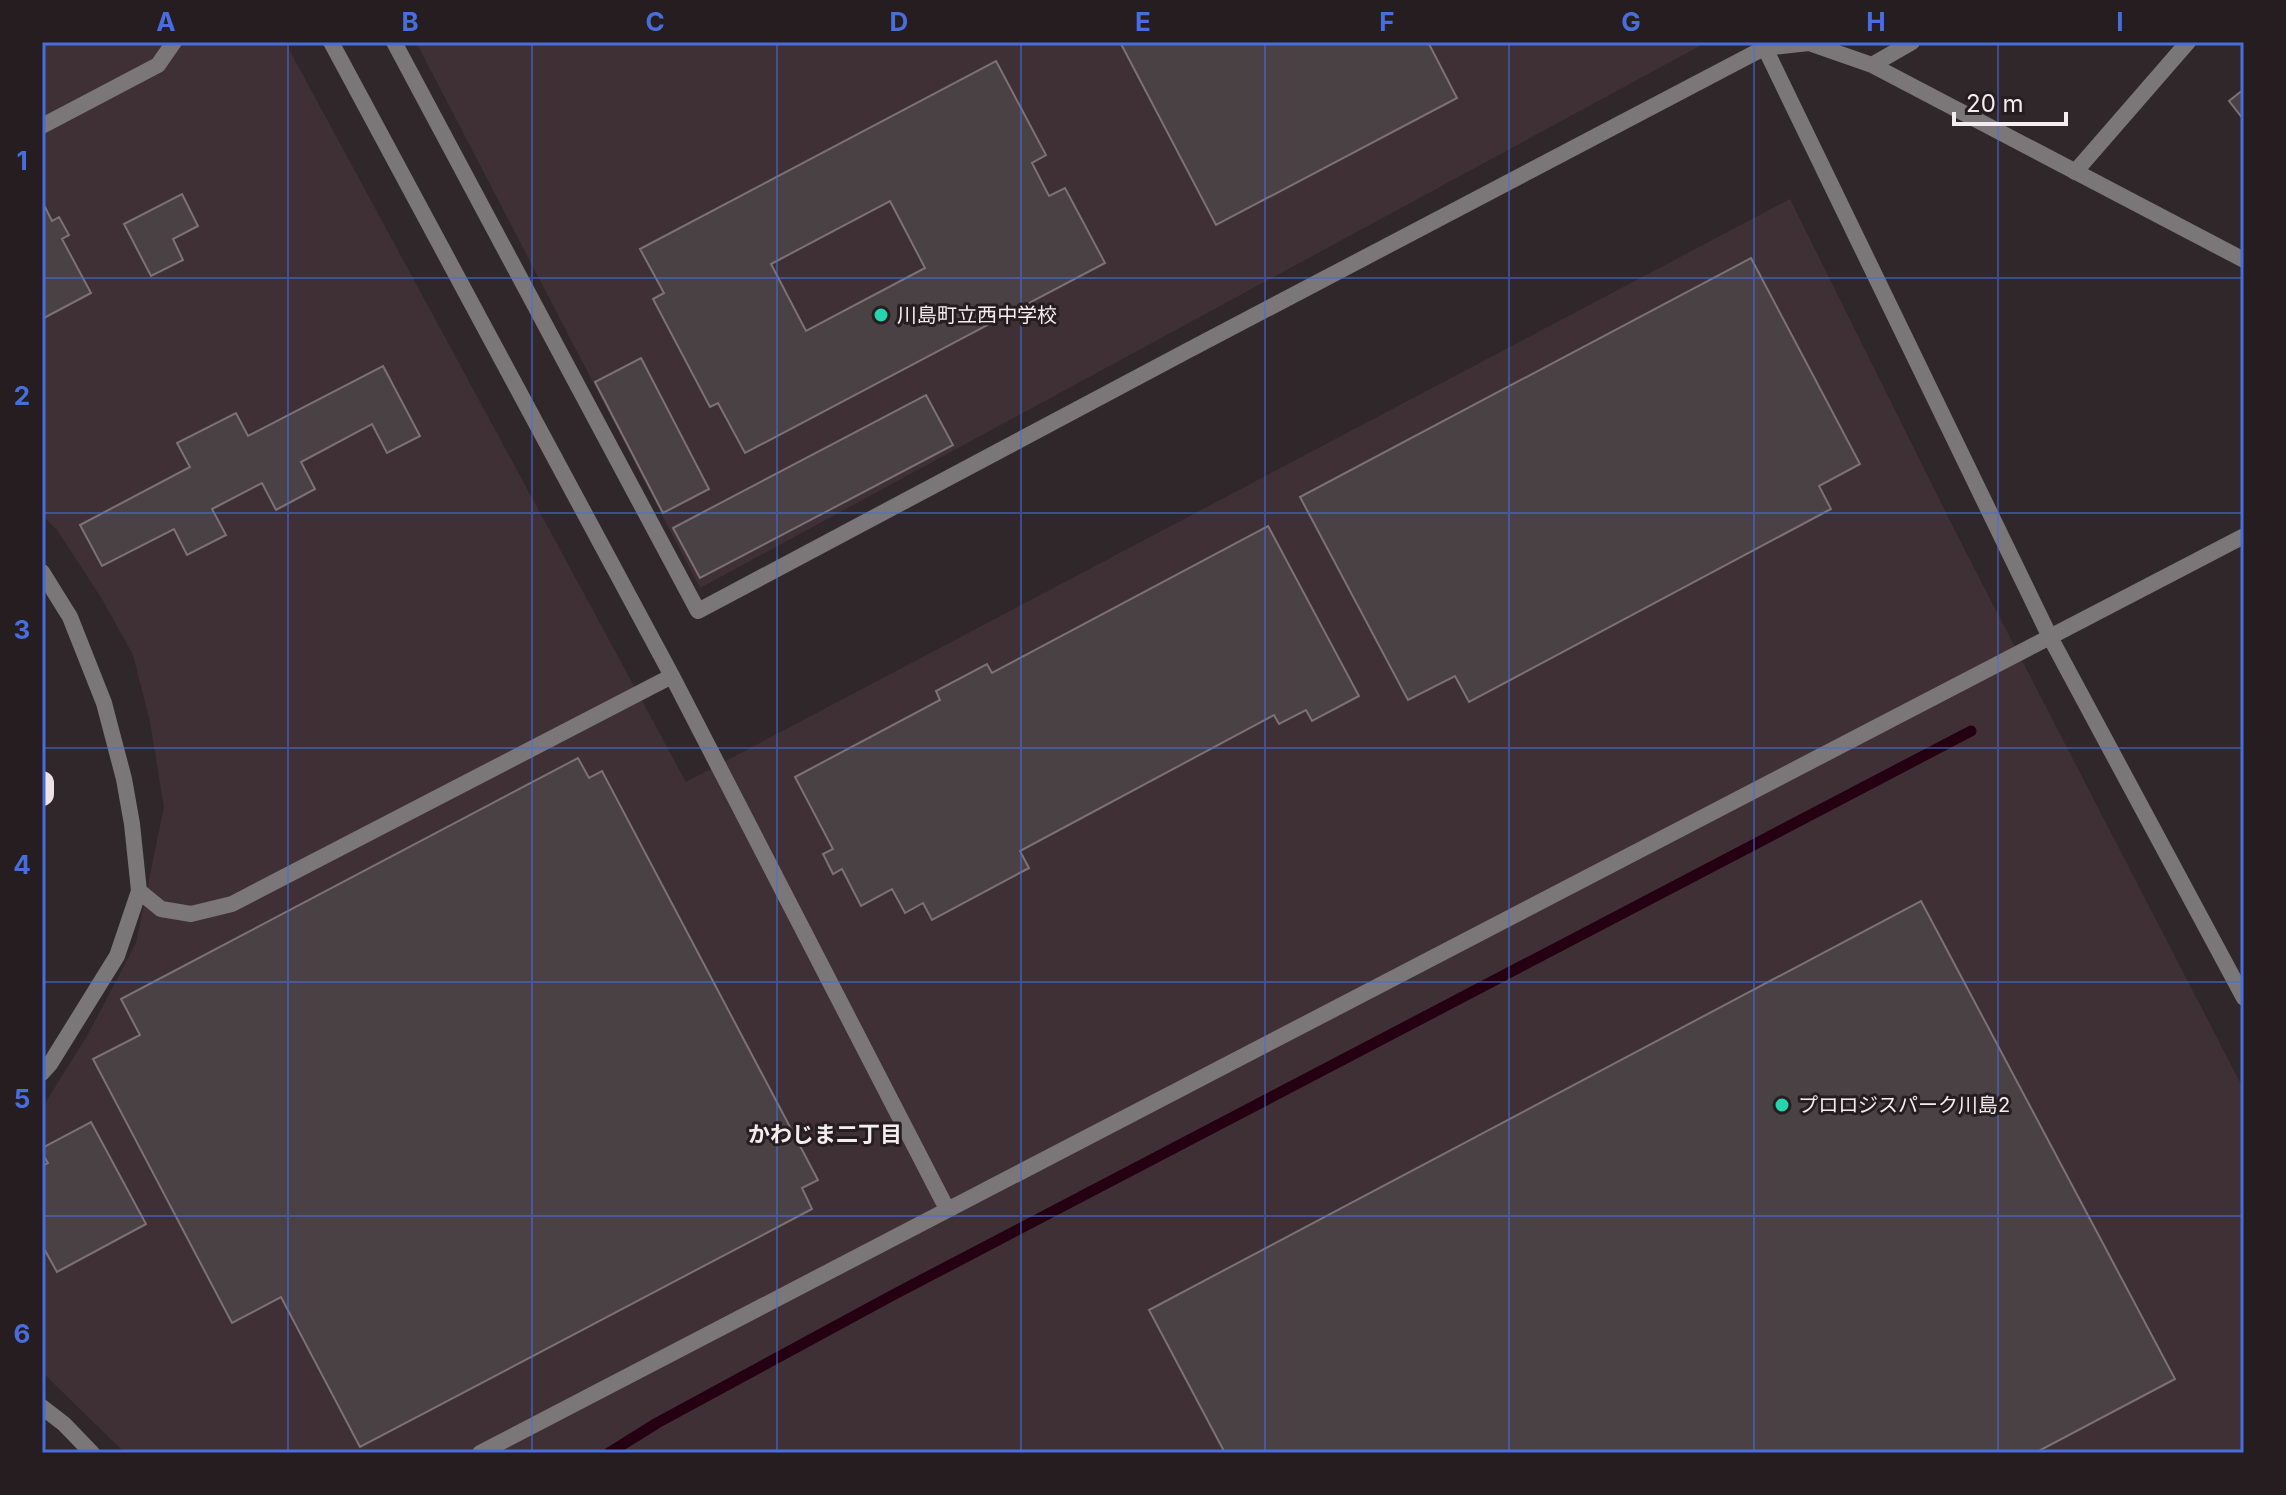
<svg xmlns="http://www.w3.org/2000/svg" width="2286" height="1495" font-family="Inter,'Noto Sans JP',sans-serif">
<style>
.built{fill:#3f3036}
.lines{fill:none;stroke-linecap:round;stroke-linejoin:round}
.stream{stroke:#250012;stroke-width:11}
.building{fill:#4a4144;stroke:#7c7276;stroke-width:2;fill-rule:evenodd}
.service{stroke:#7b7678;stroke-width:16}
.minor{stroke:#7b7678;stroke-width:16}
.tertiary{stroke:#7b7678;stroke-width:16}
.motorway{stroke:#efe2e7;stroke-width:24}
.grid{fill:none;stroke:#486edd;stroke-width:2;stroke-opacity:0.55}
.poi-dot{fill:#24d5ae;stroke:#261d20;stroke-width:3}
.labels{text-anchor:middle;stroke-width:6;stroke-linejoin:round;paint-order:stroke}
.poi-label{font-size:20px;fill:#f3edef;stroke:#261d20;text-anchor:start}
.neighbourhood-label{font-size:22px;font-weight:bold;fill:#f3edef;stroke:#261d20}
.neatline{fill:none;stroke:#486edd;stroke-width:3}
.grid-label{font-size:26px;text-anchor:middle;font-weight:bold;fill:#486edd}
</style>
<rect width="100%" height="100%" fill="#30272a"/>
<!-- built -->
<path class="built" d="M42,42h243l401,740 1104,-583 165,332 289,559v363h-2119l-83,-81v-264l45,-72 49,-93 28,-136 -14,-85 -17,-67 -31,-56 -45,-69 -15,-15z
M416,42h1291l-1007,546z"/>
<g class="lines">
<!-- stream -->
<path class="stream" d="M609,1453l48,-30 236,-128 1078,-564"/>
</g>
<!-- building -->
<path class="building" d="M1120,42h308l29,56 -241,127z
M996,61l50,94 -14,8 17,33 16,-8 40,75 -360,190 -27,-50 -8,4 -57,-108 11,-6 -24,-44zM890,201l35,67 -119,63 -35,-67z
M2244,89v31l-15,-19z
M182,194l16,32 -25,13 10,21 -32,16 -27,-52z
M45,207l7,14 7,-4 10,18 -7,4 29,54 -49,26v-111z
M1751,258l109,206 -41,22 12,23 -362,193 -14,-26 -47,24 -108,-203z
M641,358l68,131 -46,24 -68,-131z
M383,366l37,70 -33,17 -15,-29 -71,38 14,27 -39,21 -14,-27 -50,26 14,26 -39,20 -13,-26 -72,37 -22,-41 110,-58 -13,-24 59,-30 12,23z
M926,395l27,50 -253,133 -27,-50z
M1268,526l91,170 -47,25 -6,-11 -27,14 -5,-9 -254,136 9,17 -97,52 -9,-17 -18,10 -13,-24 -31,17 -19,-37 -9,5 -10,-20 10,-5 -38,-72 145,-77 -4,-9 51,-27 5,9z
M578,758l11,20 13,-7 216,409 -16,8 10,21 -452,238 -79,-150 -49,26 -139,-264 47,-24 -19,-36z
M1921,901l254,478 -140,74h-810l-76,-143z
M91,1122l55,102 -89,48 -15,-27v-79l6,-3 -6,-10v-5z"/>
<g class="lines">
<!-- service -->
<path class="service" d="M394,42l304,569 487,-259 579,-304
M42,126l116,-61 16,-23
M2075,172l113,-130
M42,1073l8,-9 67,-108 22,-65
M42,1407l22,17 28,29"/>
<!-- minor -->
<path class="minor" d="M1762,42l288,595
M1764,48l45,-5 63,22 372,195
M1872,65l40,-23"/>
<!-- tertiary -->
<path class="tertiary" d="M331,42l341,634 275,533
M42,572l28,45 34,86 20,76 8,45 7,67 22,18 30,5 41,-10 440,-228
M2050,637l194,361
M480,1453l1764,-917"/>
<!-- motorway -->
<path class="motorway" d="M42,783v11"/>
</g>
<!-- grid -->
<path class="grid" d="M288,42v1411M532,42v1411M777,42v1411M1021,42v1411M1265,42v1411M1509,42v1411M1754,42v1411M1998,42v1411M42,278h2202M42,513h2202M42,748h2202M42,982h2202M42,1216h2202"/>
<!-- markers -->
<g class="poi-dot">
<circle cx="881" cy="315" r="8"/>
<circle cx="1782" cy="1105" r="8"/>
</g>
<g class="labels">
<!-- poi labels -->
<g class="poi-label">
<text x="897" y="322">川島町立西中学校</text>
<text x="1798" y="1112">プロロジスパーク川島2</text>
</g>
<!-- neighbourhood labels -->
<g class="neighbourhood-label">
<text x="825" y="1142">かわじま二丁目</text>
</g>
</g>
<!-- border -->
<rect width="2286" height="1495" fill="none" stroke="#261d20" stroke-width="88"/>
<!-- scale -->
<path d="M1954 112v12h112v-12" fill="none" stroke="#f3edef" stroke-width="4"/>
<text x="1966" y="112" font-size="24" fill="#f3edef" stroke="#261d20" stroke-width="6" paint-order="stroke">20 m</text>
<rect x="44" y="44" width="2198" height="1407" class="neatline"/>
<g class="grid-label">
<text x="166" y="31">A</text>
<text x="410" y="31">B</text>
<text x="655" y="31">C</text>
<text x="899" y="31">D</text>
<text x="1143" y="31">E</text>
<text x="1387" y="31">F</text>
<text x="1631" y="31">G</text>
<text x="1876" y="31">H</text>
<text x="2120" y="31">I</text>
<text x="22" y="170">1</text>
<text x="22" y="405">2</text>
<text x="22" y="639">3</text>
<text x="22" y="874">4</text>
<text x="22" y="1108">5</text>
<text x="22" y="1343">6</text>
</g>
</svg>
